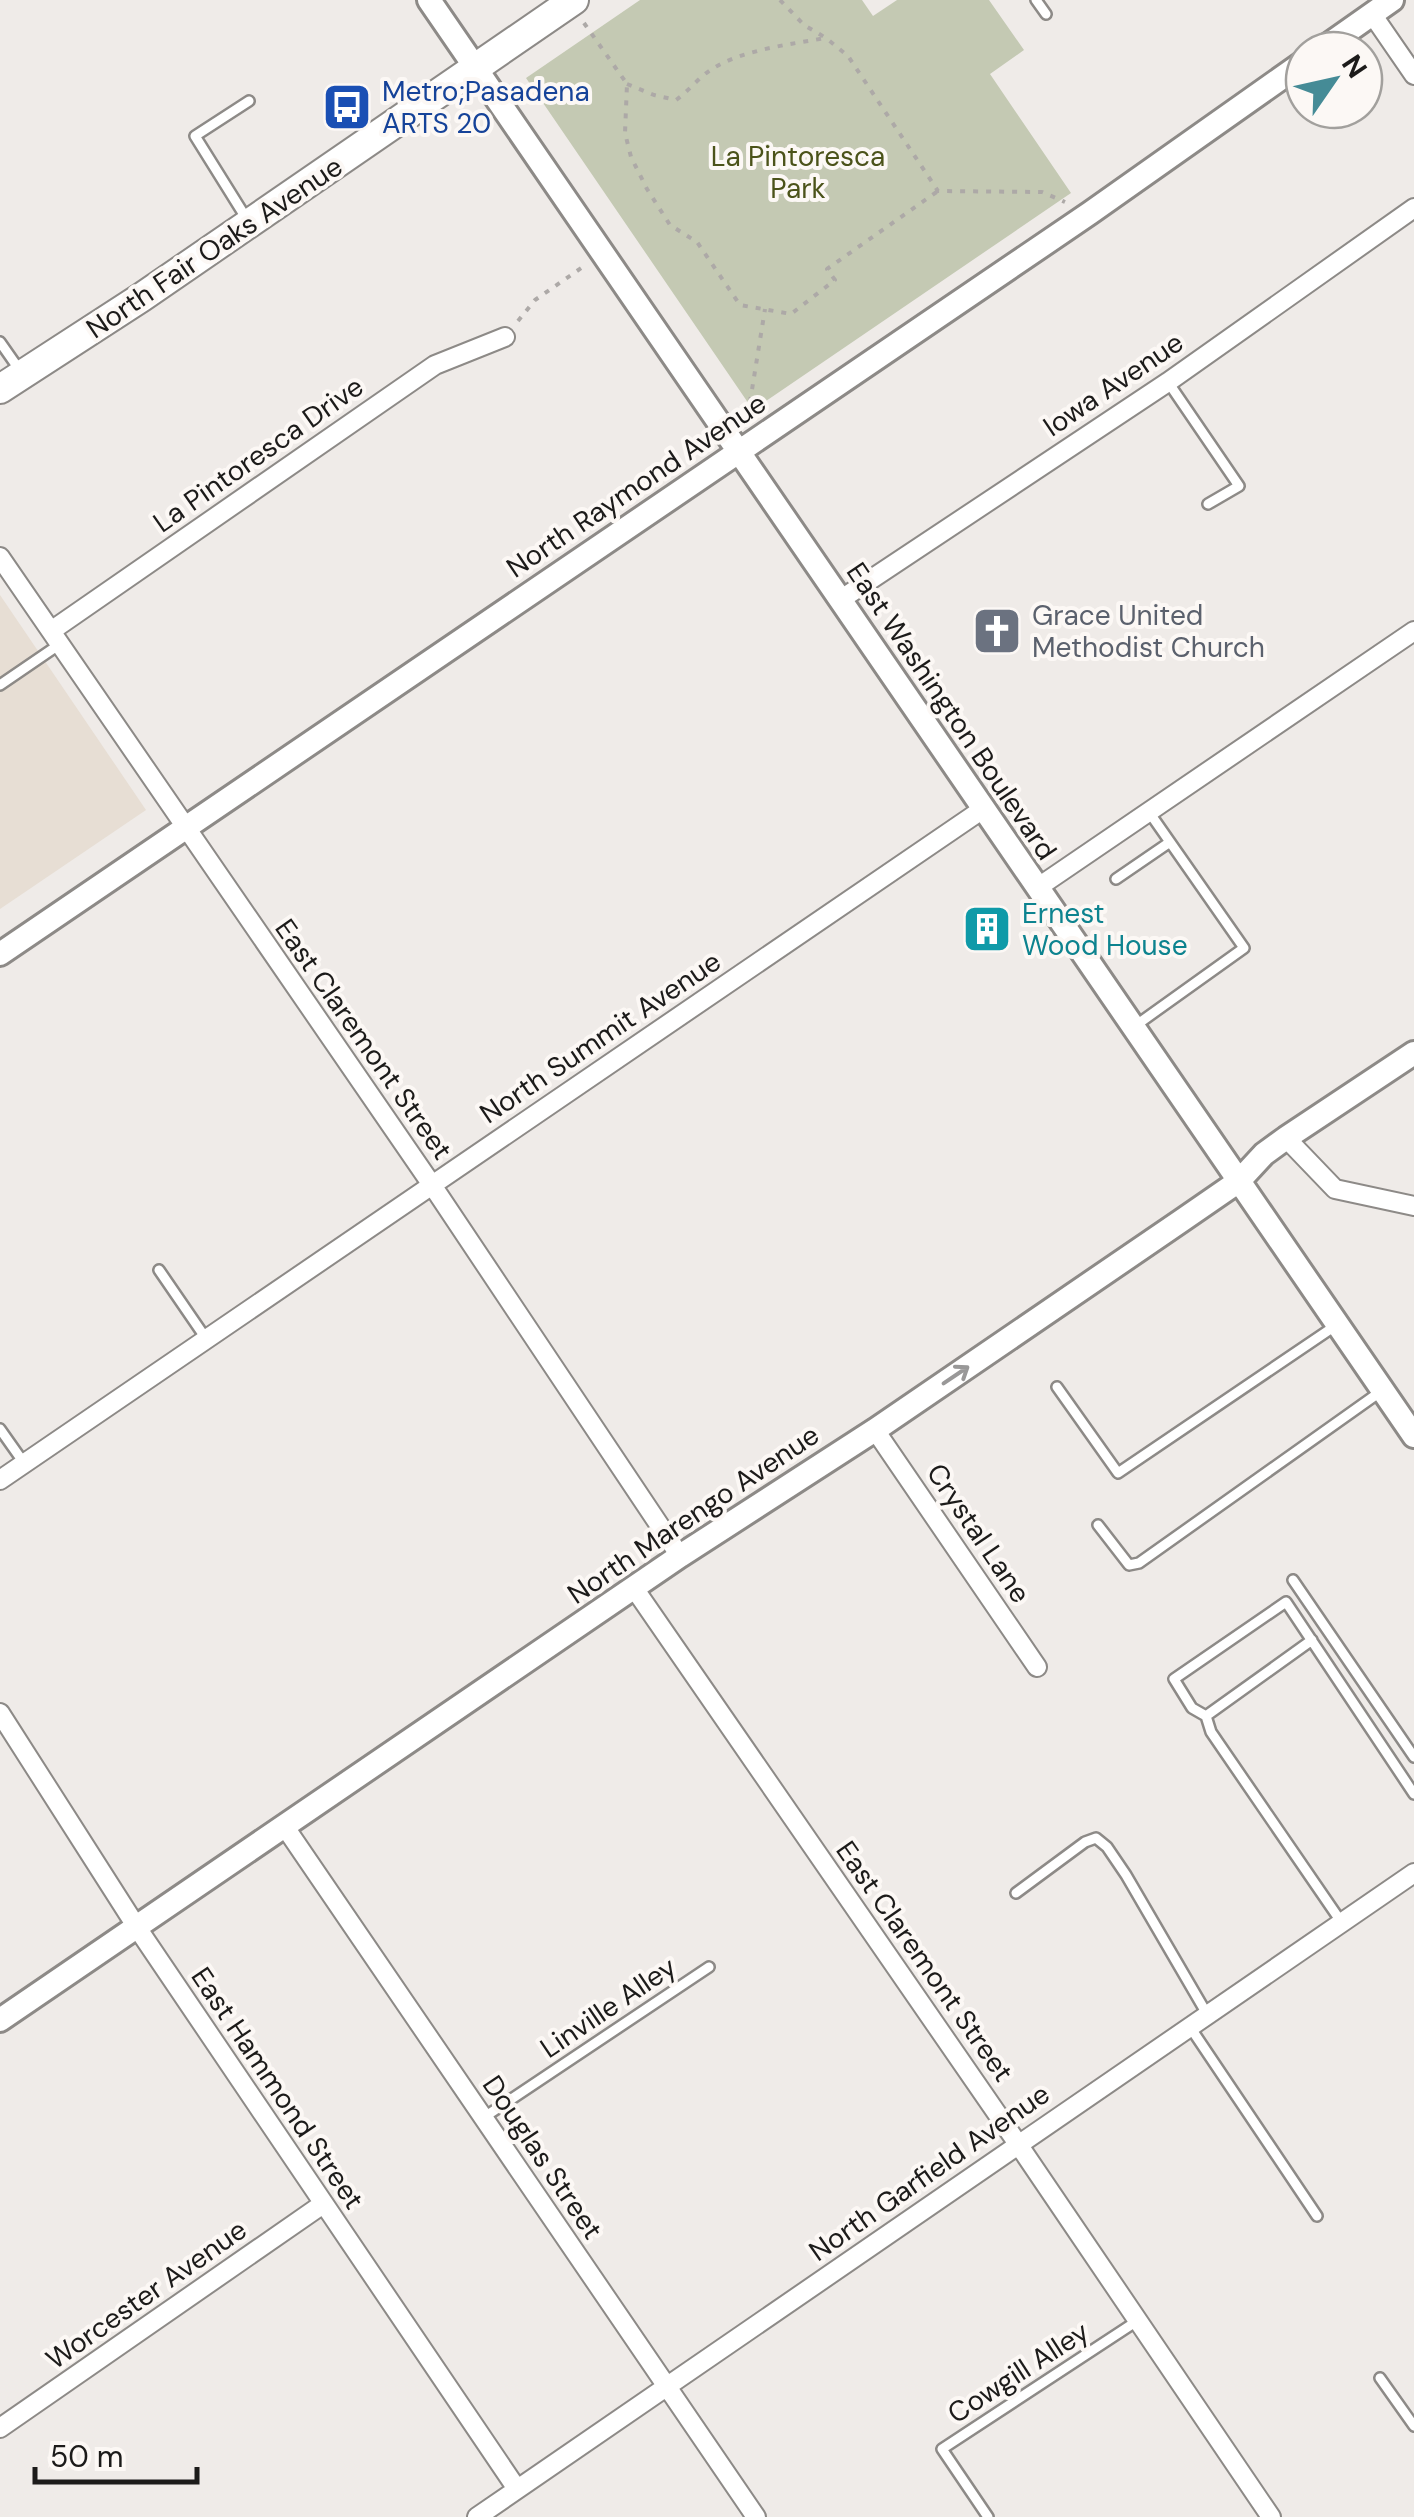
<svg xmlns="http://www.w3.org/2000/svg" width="1414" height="2517" font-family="'DM Sans',sans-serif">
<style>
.built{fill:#e7ded4}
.green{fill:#c4c9b3}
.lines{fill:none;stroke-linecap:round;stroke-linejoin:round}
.lane-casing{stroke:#8d8a87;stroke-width:14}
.street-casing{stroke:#8d8a87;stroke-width:22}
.secondary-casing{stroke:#8d8a87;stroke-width:28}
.primary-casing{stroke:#8d8a87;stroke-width:32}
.path{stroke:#ada9a7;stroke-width:4;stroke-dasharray:5 8;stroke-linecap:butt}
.lane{stroke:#fff;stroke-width:9}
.street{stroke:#fff;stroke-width:18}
.secondary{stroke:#fff;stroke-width:22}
.primary{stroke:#fff;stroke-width:28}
.oneway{stroke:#999898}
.labels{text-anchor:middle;stroke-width:8;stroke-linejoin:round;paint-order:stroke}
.transit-label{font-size:28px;fill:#164399;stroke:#fcf8f5;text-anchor:start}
.park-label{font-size:28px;fill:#4b531a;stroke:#fcf8f5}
.street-label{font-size:28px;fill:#1c1b1a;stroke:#fcf8f5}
.worship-label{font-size:28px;fill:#5b616d;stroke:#fcf8f5;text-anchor:start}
.culture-label{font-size:28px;fill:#0d838f;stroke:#fcf8f5;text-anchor:start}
</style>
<rect width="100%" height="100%" fill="#efebe8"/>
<!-- built -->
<path class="built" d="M0,595l146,215 -146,99z"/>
<!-- green -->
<path class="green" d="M640,0h222l11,16 24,-16h92l35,50 -34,24 81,119 -318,217 -227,-332z"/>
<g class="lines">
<!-- lane casing -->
<g class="lane-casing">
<path id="lane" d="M1036,0l10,14
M248,221l-53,-85 54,-35
M0,342l21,30
M1168,382l71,104 -31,18
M0,685l60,-41
M1116,879l54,-37
M1135,1026l109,-78 -95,-136
M159,1270l48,70
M1057,1387l61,86 217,-147
M0,1429l24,34
M1098,1525l31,40 10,-2 241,-171
M1293,1580l121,177
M1206,1716l106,-76
M1016,1893l69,-51 11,-4 11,9 19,28 81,139
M1342,1923l-131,-191 -5,-16 -14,-8 -18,-29 112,-77 128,192
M1190,2027l127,189
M483,2118l226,-151
M1380,2378l34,48
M988,2517l-46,-68 195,-128"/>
</g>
<!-- street casing -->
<g class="street-casing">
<path id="street" d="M1372,14l42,61
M0,557l432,628 248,371
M840,600l328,-218 246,-174
M51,631l384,-266 70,-28
M1037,888l377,-257
M1286,1138l49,51 79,17
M875,1430l162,237
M0,1480l983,-671
M634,1588l384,556 253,373
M0,1713l136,213 381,563
M285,1827l471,690
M0,2428l323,-224
M477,2517l937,-644"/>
</g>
<!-- secondary casing -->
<g class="secondary-casing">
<path id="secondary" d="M429,0l985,1436
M1321,50l71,-50
M0,954l1090,-741 214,-151
M0,2020l680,-464 195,-126 306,-209 58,-40 25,-27 22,-16 128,-85"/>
</g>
<!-- primary casing -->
<g class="primary-casing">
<path id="primary" d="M0,389l142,-92 432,-297"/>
</g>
<!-- path -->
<path class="path" d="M780,0l24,25 22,13 22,18 90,135 104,1 23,10
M584,23l43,61 -2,49 6,24 16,32 23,36 27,17 43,63 51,9 44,-34 -8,-11 111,-78
M627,84l27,11 22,5c13,-9 23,-23 36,-31 30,-19 79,-25 114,-31
M518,321l17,-21 52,-36
M750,402l15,-93"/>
<!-- lane -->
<use href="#lane" class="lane"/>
<!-- street -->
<use href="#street" class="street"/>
<!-- secondary -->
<use href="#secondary" class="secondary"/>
<!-- primary -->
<use href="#primary" class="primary"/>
</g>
<!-- one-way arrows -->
<defs><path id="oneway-shaft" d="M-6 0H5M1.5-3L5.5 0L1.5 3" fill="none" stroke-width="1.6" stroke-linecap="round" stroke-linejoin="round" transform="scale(2.5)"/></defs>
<use class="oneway" href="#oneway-shaft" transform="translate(956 1375) rotate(-34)"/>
<!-- icons -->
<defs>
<g id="bus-square" transform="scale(2.5)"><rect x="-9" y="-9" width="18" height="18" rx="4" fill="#1a4fb4" stroke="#fcf8f5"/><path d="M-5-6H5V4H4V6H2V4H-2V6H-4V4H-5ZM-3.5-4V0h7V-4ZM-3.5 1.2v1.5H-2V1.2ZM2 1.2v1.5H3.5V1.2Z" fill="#fff"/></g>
<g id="church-square" transform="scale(2.5)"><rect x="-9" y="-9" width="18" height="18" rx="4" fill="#6b7280" stroke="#fcf8f5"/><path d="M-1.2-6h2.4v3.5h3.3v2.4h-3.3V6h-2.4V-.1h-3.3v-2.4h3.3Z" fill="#fff"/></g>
<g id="building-square" transform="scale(2.5)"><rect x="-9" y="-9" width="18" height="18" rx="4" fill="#0f9aa8" stroke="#fcf8f5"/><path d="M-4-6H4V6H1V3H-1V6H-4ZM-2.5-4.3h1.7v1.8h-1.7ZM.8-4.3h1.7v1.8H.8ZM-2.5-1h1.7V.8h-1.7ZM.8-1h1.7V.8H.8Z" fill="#fff"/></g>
</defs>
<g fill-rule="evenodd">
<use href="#bus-square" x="347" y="107"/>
<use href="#church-square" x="997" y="631"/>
<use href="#building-square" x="987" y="929"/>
</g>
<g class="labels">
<!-- transit labels -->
<g class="transit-label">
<text x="382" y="101">Metro;Pasadena<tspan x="382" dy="32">ARTS 20</tspan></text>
</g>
<!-- park labels -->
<g class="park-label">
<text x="798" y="166">La Pintoresca<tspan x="798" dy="32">Park</tspan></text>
</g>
<!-- street labels -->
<g class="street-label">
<text transform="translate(214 247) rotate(-34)" y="10">North Fair Oaks Avenue</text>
<text transform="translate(1113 384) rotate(-34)" y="10">Iowa Avenue</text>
<text transform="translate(258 454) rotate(-35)" y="10">La Pintoresca Drive</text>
<text transform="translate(636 485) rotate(-34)" y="10">North Raymond Avenue</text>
<text transform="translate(952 711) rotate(56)" y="10">East Washington Boulevard</text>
<text transform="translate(600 1037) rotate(-34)" y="10">North Summit Avenue</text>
<text transform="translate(364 1039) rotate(55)" y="10">East Claremont Street</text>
<text transform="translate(693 1514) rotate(-34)" y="10">North Marengo Avenue</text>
<text transform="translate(979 1533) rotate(56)" y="10">Crystal Lane</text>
<text transform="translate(925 1961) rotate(55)" y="10">East Claremont Street</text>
<text transform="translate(608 2007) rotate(-34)" y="10">Linville Alley</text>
<text transform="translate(278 2088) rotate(56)" y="10">East Hammond Street</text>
<text transform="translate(543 2157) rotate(56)" y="10">Douglas Street</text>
<text transform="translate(929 2172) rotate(-35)" y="10">North Garfield Avenue</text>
<text transform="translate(146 2294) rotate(-35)" y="10">Worcester Avenue</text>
<text transform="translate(1018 2372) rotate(-33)" y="10">Cowgill Alley</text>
</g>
<!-- worship labels -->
<g class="worship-label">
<text x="1032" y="625">Grace United<tspan x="1032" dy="32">Methodist Church</tspan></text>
</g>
<!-- culture labels -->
<g class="culture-label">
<text x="1022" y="923">Ernest<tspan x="1022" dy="32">Wood House</tspan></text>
</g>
</g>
<!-- north arrow -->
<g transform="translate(1334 80) rotate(56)"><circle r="48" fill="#fcf8f5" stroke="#a2a09d" stroke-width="2.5"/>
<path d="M0-8L18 38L0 25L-18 38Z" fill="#458b96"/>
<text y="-15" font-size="28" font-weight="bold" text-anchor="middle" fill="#1c1b1a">N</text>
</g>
<!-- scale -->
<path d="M35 2467v15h162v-15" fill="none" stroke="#1c1b1a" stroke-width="5"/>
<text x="50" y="2467" font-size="30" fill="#1c1b1a" stroke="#fcf8f5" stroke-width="8" paint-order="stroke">50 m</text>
</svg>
